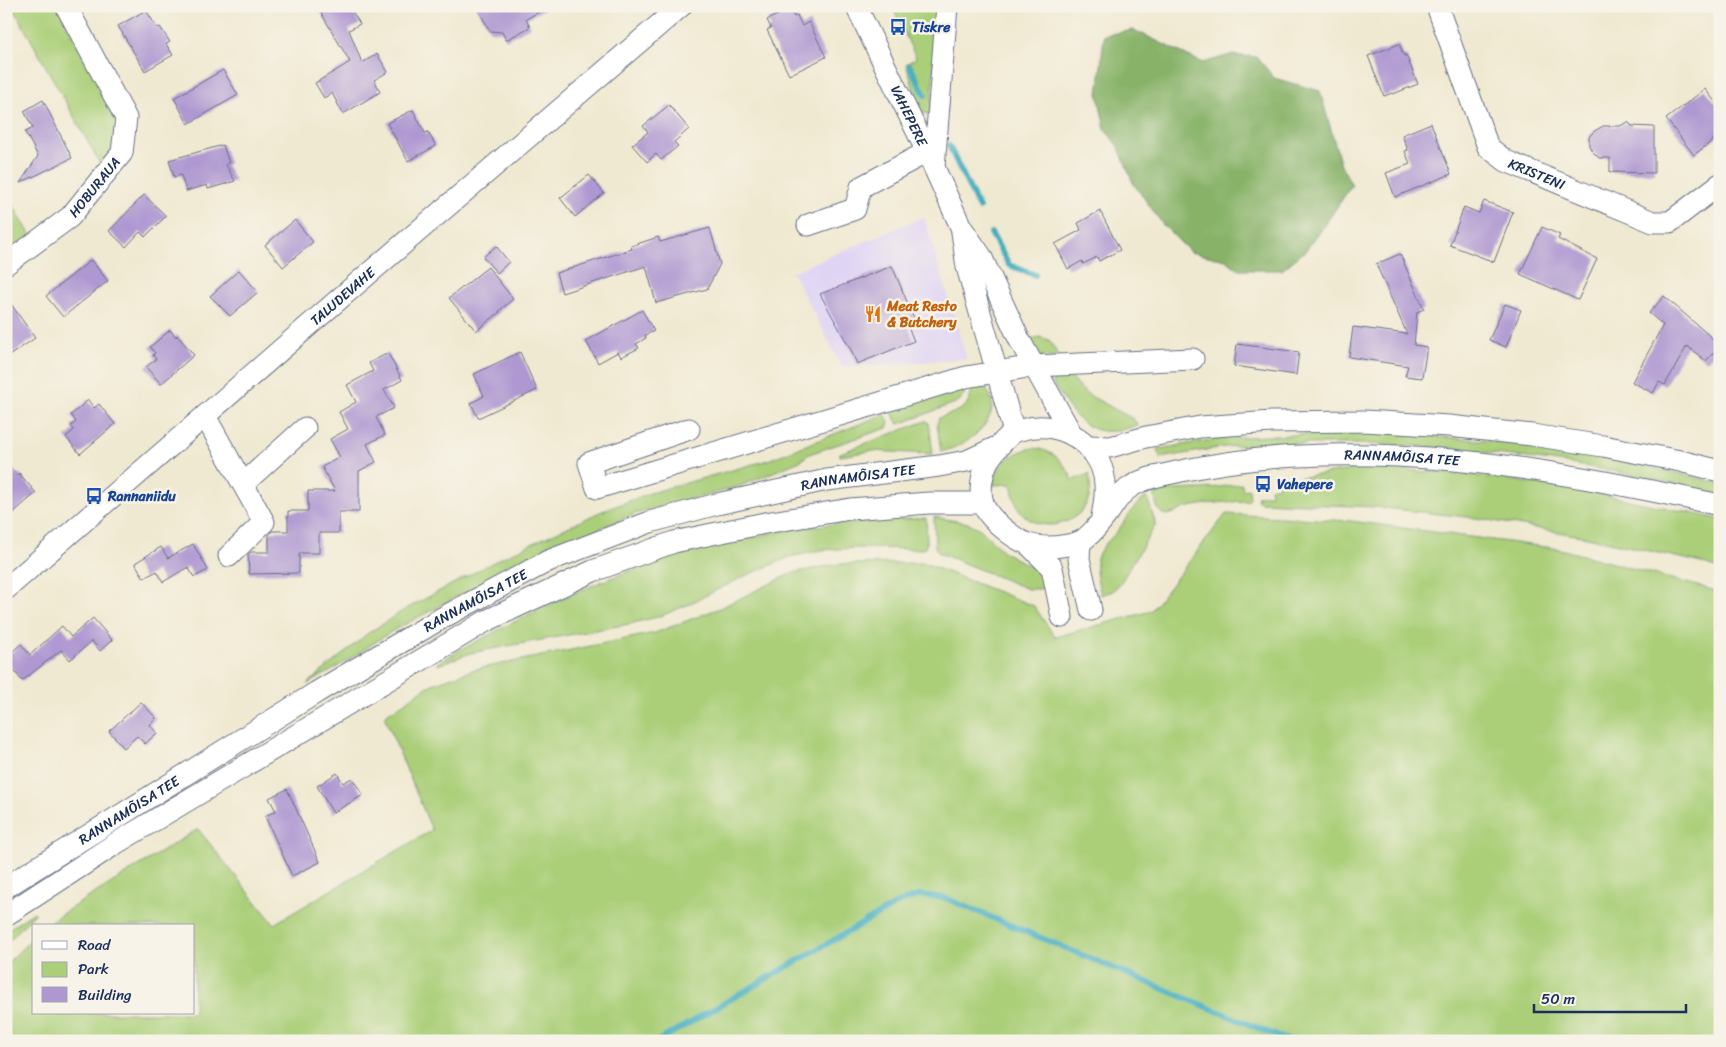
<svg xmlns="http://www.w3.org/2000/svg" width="1726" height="1047" font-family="Sriracha,sans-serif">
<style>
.built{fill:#e0d4f4}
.green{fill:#aacf78;stroke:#627f6b}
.forest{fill:#87b268;stroke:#517063}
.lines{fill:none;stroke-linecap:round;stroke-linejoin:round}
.stream{stroke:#43aec1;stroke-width:6}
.building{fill:#af98d1}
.minor-casing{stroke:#667086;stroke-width:23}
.minor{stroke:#fff;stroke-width:21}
.labels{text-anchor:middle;stroke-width:5;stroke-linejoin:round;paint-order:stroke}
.transit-label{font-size:14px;font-weight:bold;fill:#164399;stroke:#f7f3e8;text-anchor:start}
.street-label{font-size:14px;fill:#1b2f5e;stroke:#f7f3e8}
.food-label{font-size:14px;font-weight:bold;fill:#c56008;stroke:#f7f3e8;text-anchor:start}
</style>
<rect width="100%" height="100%" fill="#f7f3e8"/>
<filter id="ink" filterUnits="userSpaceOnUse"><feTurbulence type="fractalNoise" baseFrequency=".02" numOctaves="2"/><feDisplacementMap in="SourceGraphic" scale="10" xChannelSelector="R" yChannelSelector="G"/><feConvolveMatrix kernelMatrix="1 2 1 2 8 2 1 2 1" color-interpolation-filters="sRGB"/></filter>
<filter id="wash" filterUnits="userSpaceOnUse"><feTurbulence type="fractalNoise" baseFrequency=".0096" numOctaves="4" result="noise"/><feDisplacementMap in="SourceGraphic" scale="20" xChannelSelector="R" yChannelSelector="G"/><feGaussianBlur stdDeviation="1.12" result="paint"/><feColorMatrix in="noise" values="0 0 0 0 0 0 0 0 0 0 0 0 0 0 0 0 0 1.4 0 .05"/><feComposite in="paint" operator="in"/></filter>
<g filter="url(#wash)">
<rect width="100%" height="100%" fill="#f0e9d1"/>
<!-- built -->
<path class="built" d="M924,217l43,142 -125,8 -50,-95z"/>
<!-- green -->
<path class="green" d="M12,6h46l57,105 4,21 -7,24 -10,11z
M892,6h46l-7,108 -10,-1 -15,-49 10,-6z
M6,194l26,43 -26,19z
M1039,337l10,3 11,18 -21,-2 -8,-17z
M1069,372l7,13 11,9 46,25 5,6c-7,2 -15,5 -23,6 -34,4 -46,-24 -62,-47l1,-7z
M972,385c10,0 14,1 18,11 9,20 -14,41 -30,49 -6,3 -13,5 -19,7l-4,-28 2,-6c21,-8 32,-8 33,-33z
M965,387l-1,8 -6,7 -59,22 -4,-5 -3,-7 2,-4z
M885,414l4,8 -2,6 -78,26 -9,7 -62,26 -100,26 -59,24 -56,25 -129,68 -63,41 -24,13 60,-50 37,-24 99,-53 97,-45 50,-19 118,-33z
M926,421l3,2 4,31 -62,-3 -31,5v-3z
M1372,432c61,4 122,8 183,17 55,9 110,21 165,34v12l-56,-14 -56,-11 -56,-9 -103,-13 -76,-4h-111l-38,3 -64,11 -2,-9 65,-11 93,-4 1,-1z
M1033,448c21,2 31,14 40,32l16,-6c1,8 2,16 0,24 -9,27 -48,37 -67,15 -7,-8 -9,-19 -11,-29l-18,1c4,-22 19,-33 40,-37z
M1370,467l121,10 99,15 130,27v50l-26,-8 -107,-24 -111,-19 -101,-11 -115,-5 -3,-2 1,-4 13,-2 -1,-6 8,-2 -1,-5z
M1242,484l1,6 6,-1 1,10 -3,2c-21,1 -41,2 -62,7 -6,2 -15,9 -22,6 -7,-3 -7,-14 -9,-21l16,-3 33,-1z
M1147,497l8,25v4l-34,56 -8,9 -12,4c-2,-10 -6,-22 -5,-31 1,-16 15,-24 23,-35 9,-12 14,-24 28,-32z
M1226,514l125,7 209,28 160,43v449h-1714v-77l28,-27v76h160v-87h-149l7,-6 146,-91 76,95 158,-94 -48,-114 46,-31 42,-15 183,-37 65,-25 72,-35 46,-9 86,-1 110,43 21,31 96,-26z
M934,517l35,6 11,6 24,23 36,20 5,7 1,8 -7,2h-11l-89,-36 -4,-6z
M926,518l1,25 -3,6 -68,-1 -34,2 -32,7 -43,18 -60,30 -26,11 -32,8 -159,29 -32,12 -1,-2c65,-36 132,-71 203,-96 42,-14 88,-25 132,-34 50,-10 103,-12 154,-15z
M34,912l1,1 -29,31v-13z"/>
<!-- forest -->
<path class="forest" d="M1134,30l69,33 27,-8 27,2 17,21 46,13 21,74 11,20 -33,48 -14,18 -23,19h-43l-13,-10 -36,-8 -26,-26 -31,-43 -14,-35 -14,-19 -7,-34 6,-60z"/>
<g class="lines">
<!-- stream -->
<path class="stream" d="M910,66l15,29
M949,146l30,62
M991,233l18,32 26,10
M658,1041l242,-139 20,-7 25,3 344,143"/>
</g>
<g id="blocks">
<!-- building -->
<path class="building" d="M317,6h32l11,18 -11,6 13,33 15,-9 11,18 -14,8 6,12 -37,22 -11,-21 -8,5 -9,-15 35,-21z
M476,6h74l-24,13 4,8 -24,13 -4,-8 -12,-1z
M790,9l4,8 3,-2 5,11 7,-4 17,35 -37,18 -22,-45 4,-2 -4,-8z
M146,10l11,18 3,-1 10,15 -4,2 7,11 -28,16 -27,-45z
M1399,44l5,12 2,-1 12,29 -25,10 -1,-1 -8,3 -16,-40z
M223,70l15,25 -50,29 -14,-26z
M1705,89l15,19v27l-26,20 -28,-36z
M43,100l29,58 -52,25 18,-27 -13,-24 8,-4 -9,-17z
M669,105l20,24 -15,13 4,4 -17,14 -5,-6 -9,8 -15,-17 16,-13 -5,-6z
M413,110l12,23 3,-1 8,14 -28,15 -21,-38z
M1628,122l4,4 22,1v46l-44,-1v-14h-11l-7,-7 -3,-5v-9l4,-5 10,-6h17z
M1431,123l20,51 -56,23 -9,-24 24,-9 -5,-13 3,-1 -6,-15z
M223,145l6,18 -3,2 9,16 -27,8 -1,-4 -21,6 -5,-16 -7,2 -5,-17z
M589,175l15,18 -29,24 -15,-19z
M144,195l22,21 -21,21 -5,-5 -14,15 -17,-16z
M1484,201l29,11 -19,50 -44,-17 14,-38 15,6z
M1100,211l20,39 -21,11 -2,-4 -14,7 -1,-3 -14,8 -13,-25 26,-14 -3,-7z
M295,220l18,22 -30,25 -18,-22z
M1542,227l18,8 -2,4 39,20 -19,41 -58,-26z
M710,228l10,36 -13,25 -51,14 -10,-37 -84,27 -6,-20 76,-24 -1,-3 27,-9 2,5z
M496,246l13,16 -12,11 -14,-16z
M1400,254l24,55 -7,3 -3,33 13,2 -5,31 -17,-2 3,-10 -59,-9 4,-30 54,7 -31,-70z
M91,260l17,21 -45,36 -17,-21z
M892,266l24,57 -8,4 6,14 -57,23 -6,-14 -31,-56z
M488,267l25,32 -14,12 1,1 -24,19 -27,-33z
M239,270l19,22 -28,24 -20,-20z
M1664,296l56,49 -14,16 -19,-15 -22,39 -6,-3 -6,11 -21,-11 31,-57 -14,-12z
M6,297l29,41 -29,20z
M1505,304l16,6 -15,37 -17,-7z
M642,310l12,21 -9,4 1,3 -10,6 3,4 -18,9 -3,-5 -20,11 -12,-22z
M170,330l6,7 1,-2 17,20 -33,29 -15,-17 10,-8 -3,-4 2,-2 -5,-6z
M1237,344l62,8 -3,23 -62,-9z
M520,352l17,38 -59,28 -7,-15 13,-7 -10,-22z
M388,353l14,27 -18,10 10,18 -18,9 9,18 -18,9 9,18 -17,9v41h-20v21h-20v20h-20v20l-50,1 -1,-19 3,-3h18v-17l3,-4h16v-20h20v-20h27l-13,-24 18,-10 -10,-18 18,-10 -9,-17 17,-10 -9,-17 26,-14 -4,-8z
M88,400l6,8 5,-4 16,20 -35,30 -14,-17 8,-7 -3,-4 5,-4 -5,-7z
M6,463l11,12 2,-2 17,20 -30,26z
M193,544l15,26 -14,7 -6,-10 -25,15 -6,-11 -13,7 -9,-15 26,-16 7,11z
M93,618l19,22 -12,11 -8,-10 -22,19 -9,-10 -39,31 -16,-21v-3l15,-13 9,11 32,-29 9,11z
M141,702l15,16 -6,7 7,8 -12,11 -8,-8 -13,12 -15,-17z
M337,773l6,10 9,-5 11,17 -30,18 -16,-27z
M287,789l33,73 -28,14 -27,-60 11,-5 -7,-13z"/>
</g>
</g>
<g filter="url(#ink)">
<use href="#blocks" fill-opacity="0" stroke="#667086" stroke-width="1"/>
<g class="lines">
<!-- minor casing -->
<g class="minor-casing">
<g id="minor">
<path id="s1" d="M856,6l71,146 34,75 20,29 38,83 52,94"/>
<path id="s2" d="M1437,6l51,141 18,14 147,61h17l50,-38"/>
<path d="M934,167l13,-161"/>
<path d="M808,225l47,-16 6,-22 66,-35"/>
<path d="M962,232l5,35 47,165"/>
<path id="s3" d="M6,264l64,-47 52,-64 4,-35 -60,-112"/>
<path d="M205,416l59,106 -35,34"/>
<path d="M689,429l-100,34 8,25 369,-111 68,-11 159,-7"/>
<path d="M1089,446l21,1 36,-10 54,-10 72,-5 92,-1 85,5 83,9 71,11 77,15 40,10"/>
<path d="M243,484l62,-56"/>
<path id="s4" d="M1101,522c4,-20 8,-41 -2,-60 -14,-27 -46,-41 -75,-33 -3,1 -7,1 -10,3 -8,5 -22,22 -27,31 -5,11 -8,28 -4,40 4,15 31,36 45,41 6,2 15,3 21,3 8,0 22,-2 30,-5 11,-4 25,-24 32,-33 5,-8 12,-18 21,-23 14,-9 32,-11 49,-15 177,-38 365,-3 539,34"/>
<path d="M1080,542l-1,17 12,51"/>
<path d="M1029,545l23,23 10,49"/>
<path id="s5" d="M6,589l347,-302 328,-281"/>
<path id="s6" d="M6,887l311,-195 123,-73 108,-58 102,-39 67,-18 110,-24 112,-14 28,-5 32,-15"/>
<path d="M6,915l109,-71 371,-223 107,-50 81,-29 91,-19 85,-14 79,-6h54"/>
</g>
</g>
<!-- minor -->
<use href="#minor" class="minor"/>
</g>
</g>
<!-- icons -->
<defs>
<g id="bus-bare" transform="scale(1.35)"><path d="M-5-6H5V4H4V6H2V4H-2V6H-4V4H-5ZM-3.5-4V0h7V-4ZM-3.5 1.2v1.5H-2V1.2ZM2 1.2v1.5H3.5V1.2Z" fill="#1a4fb4" stroke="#f7f3e8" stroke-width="2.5" paint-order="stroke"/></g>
<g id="restaurant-bare" transform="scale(1.35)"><path d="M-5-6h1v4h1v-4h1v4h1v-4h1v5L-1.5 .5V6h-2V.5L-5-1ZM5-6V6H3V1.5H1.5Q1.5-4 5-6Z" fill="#e8710a" stroke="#f7f3e8" stroke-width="2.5" paint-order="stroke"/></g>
</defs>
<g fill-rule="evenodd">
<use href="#bus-bare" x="898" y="27"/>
<use href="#restaurant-bare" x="873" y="314"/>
<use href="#bus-bare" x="1263" y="484"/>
<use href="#bus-bare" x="94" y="496"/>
</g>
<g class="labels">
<!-- transit labels -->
<g class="transit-label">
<text x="912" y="32">Tiskre</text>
<text x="1277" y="489">Vahepere</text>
<text x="108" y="501">Rannaniidu</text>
</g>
<!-- street labels -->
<g class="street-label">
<text dy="5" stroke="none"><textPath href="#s1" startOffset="122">VAHEPERE</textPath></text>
<text dy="5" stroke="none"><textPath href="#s2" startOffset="206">KRISTENI</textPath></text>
<text dy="5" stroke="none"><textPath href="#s3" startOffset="118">HOBURAUA</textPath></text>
<text dy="5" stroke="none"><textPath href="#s5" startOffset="446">TALUDEVAHE</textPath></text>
<text dy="5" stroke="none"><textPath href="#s4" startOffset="708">RANNAMÕISA TEE</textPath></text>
<text dy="5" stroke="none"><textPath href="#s6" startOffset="955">RANNAMÕISA TEE</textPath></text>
<text dy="5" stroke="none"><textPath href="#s6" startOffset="550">RANNAMÕISA TEE</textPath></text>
<text dy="5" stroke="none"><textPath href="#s6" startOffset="145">RANNAMÕISA TEE</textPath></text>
</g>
<!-- food labels -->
<g class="food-label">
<text x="887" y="311">Meat Resto<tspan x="887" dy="16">&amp; Butchery</tspan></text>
</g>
</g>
<!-- margin -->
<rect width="1726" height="1047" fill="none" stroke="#f7f3e8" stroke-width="25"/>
<!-- legend -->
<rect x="32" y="924" width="162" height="90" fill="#f7f3e8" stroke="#9fa5b1"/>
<rect x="42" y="941" width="25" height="8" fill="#ffffff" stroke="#9fa5b1"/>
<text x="78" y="950" font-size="15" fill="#1b2f5e">Road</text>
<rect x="42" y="962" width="25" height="15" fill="#aacf78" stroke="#9fa5b1"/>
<text x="78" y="974" font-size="15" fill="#1b2f5e">Park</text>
<rect x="42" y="987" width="25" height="15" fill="#af98d1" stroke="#9fa5b1"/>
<text x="78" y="1000" font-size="15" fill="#1b2f5e">Building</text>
<!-- scale -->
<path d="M1534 1004v8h152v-8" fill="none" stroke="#1b2f5e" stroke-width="2.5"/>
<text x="1541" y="1004" font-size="15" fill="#1b2f5e" stroke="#f7f3e8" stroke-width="4" paint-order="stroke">50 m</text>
</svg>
